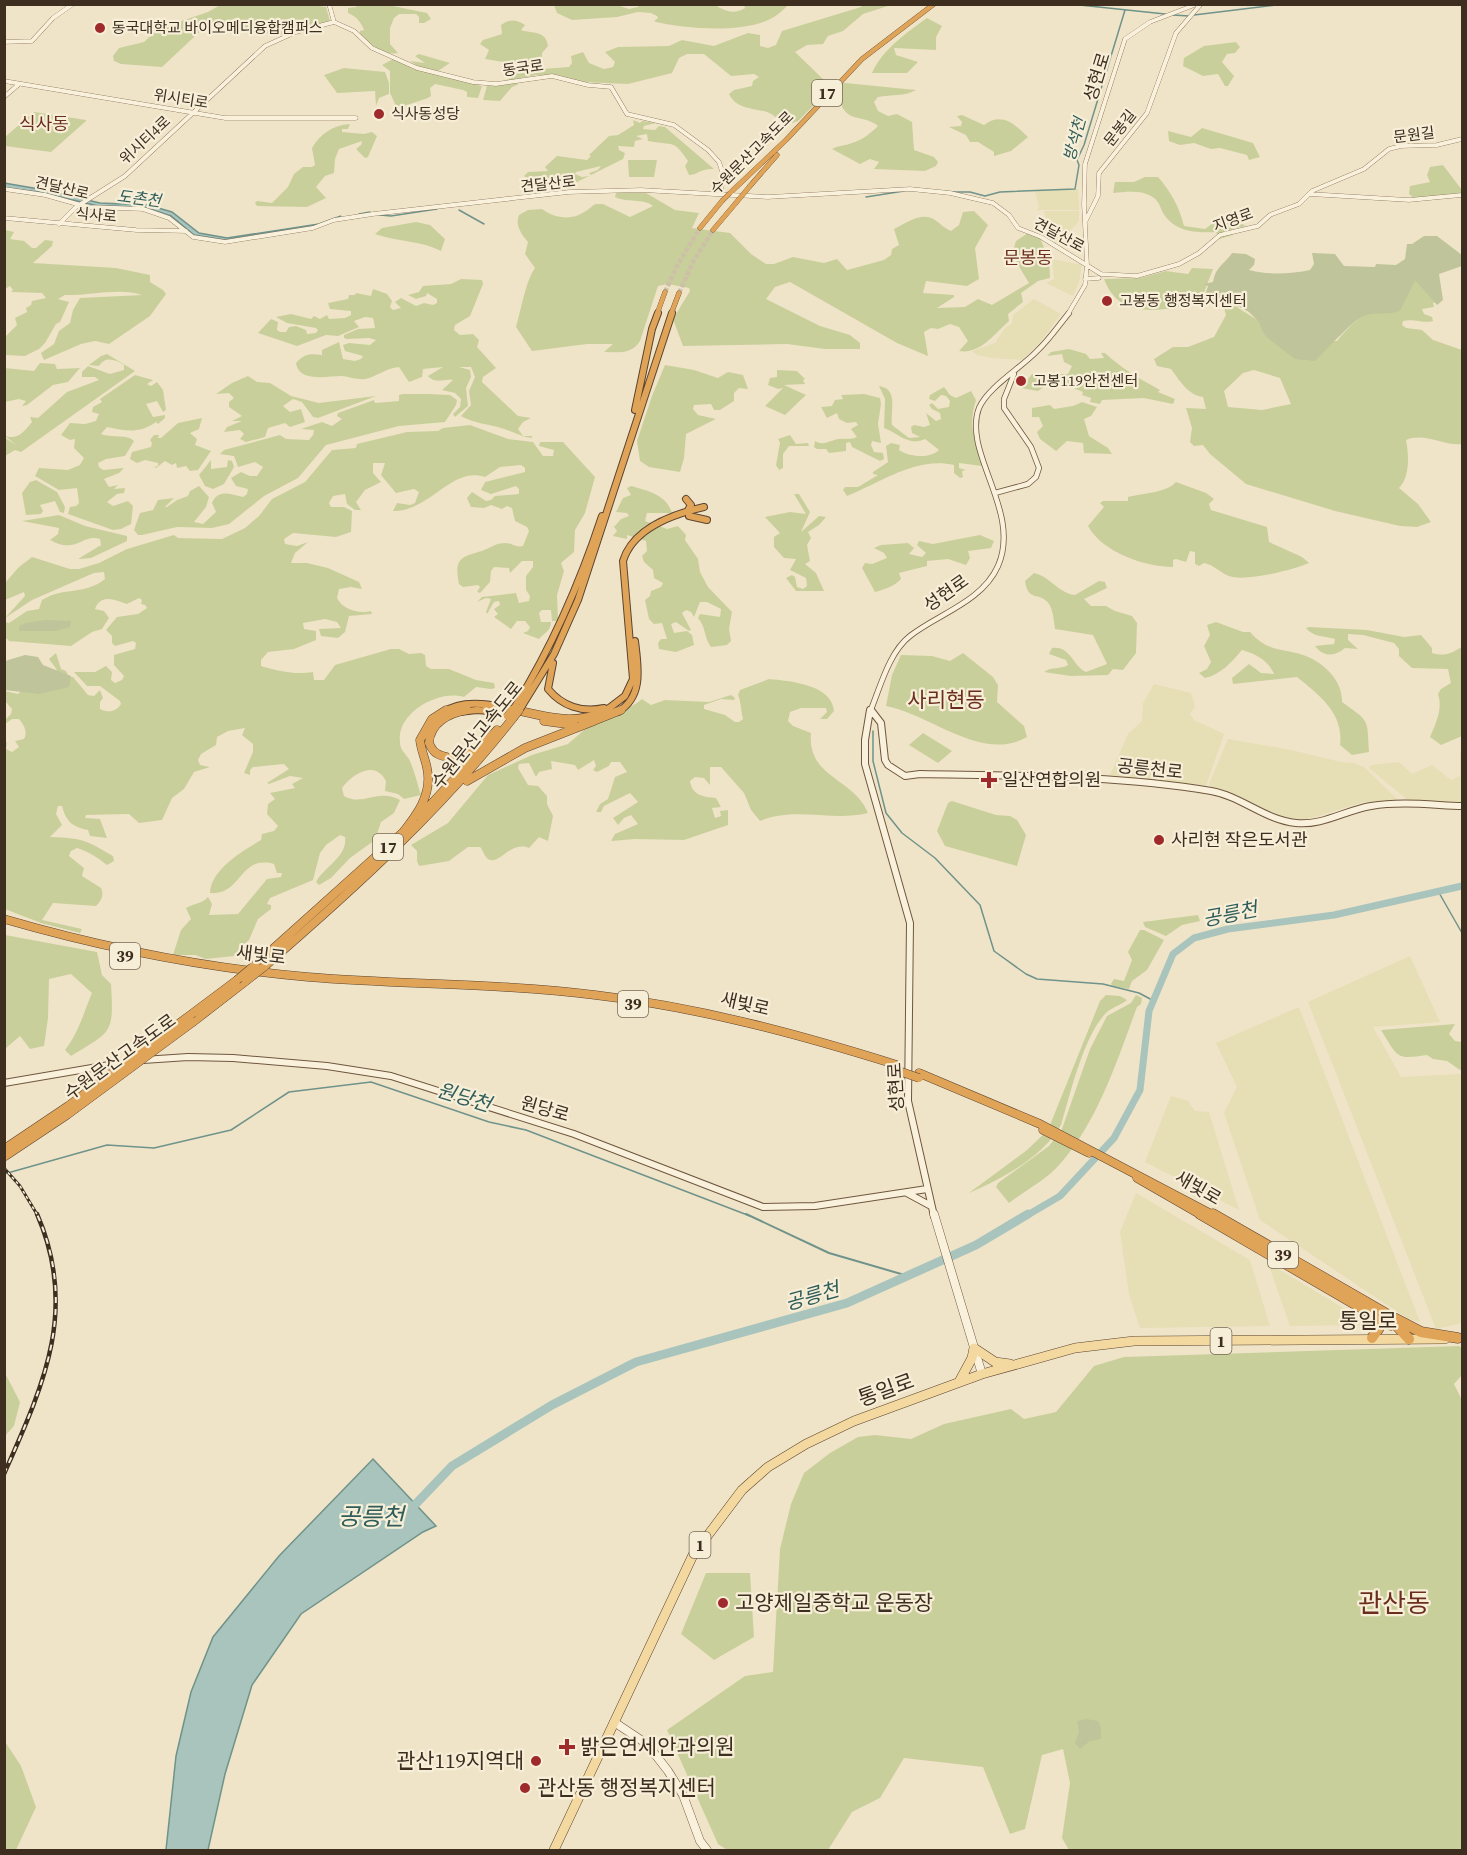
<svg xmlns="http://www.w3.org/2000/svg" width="1467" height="1855" font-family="'Source Serif 4','Noto Sans KR',serif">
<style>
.farmland{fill:#e6deb5}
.green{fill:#c9cf9b;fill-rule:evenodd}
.cemetery{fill:#bfc49a}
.water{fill:#a9c4bc;stroke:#6f938a;stroke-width:1.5}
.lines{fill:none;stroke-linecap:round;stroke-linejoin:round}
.stream-far1{stroke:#6f938a;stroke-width:1.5}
.stream{stroke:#6f938a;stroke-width:2}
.river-far1{stroke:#a9c4bc;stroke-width:7}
.river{stroke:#a9c4bc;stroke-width:9}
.highway-tunnel{stroke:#ccc0a6;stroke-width:4.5;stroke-dasharray:4.5 2;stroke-linecap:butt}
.secondary-far3-casing{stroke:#6f573f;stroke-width:4.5}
.secondary-far2-casing{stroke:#6f573f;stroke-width:6}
.secondary-far1-casing{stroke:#6f573f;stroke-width:8}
.secondary-casing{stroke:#6f573f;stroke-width:9}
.primary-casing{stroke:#5b4430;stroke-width:10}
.highway-far3-casing{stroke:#5b4430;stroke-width:5}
.highway-far2-casing{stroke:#5b4430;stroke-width:8}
.highway-far1-casing{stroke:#5b4430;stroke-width:9}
.highway-casing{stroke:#5b4430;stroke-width:11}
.secondary-far3{stroke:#faf1dc;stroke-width:4}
.secondary-far2{stroke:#faf1dc;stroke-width:4.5}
.secondary-far1{stroke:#faf1dc;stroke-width:6}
.secondary{stroke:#faf1dc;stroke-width:8}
.primary{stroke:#f3d9a0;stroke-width:9}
.highway-far3{stroke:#e0a458;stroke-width:4.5}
.highway-far2{stroke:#e0a458;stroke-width:6}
.highway-far1{stroke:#e0a458;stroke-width:8}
.highway{stroke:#e0a458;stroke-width:10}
.rail-far1-casing{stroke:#3d2e20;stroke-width:3}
.rail-casing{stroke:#3d2e20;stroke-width:4.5}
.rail-far1{stroke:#f7eed8;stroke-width:1.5;stroke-dasharray:3;stroke-linecap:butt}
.rail{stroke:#f7eed8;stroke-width:2;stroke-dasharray:6;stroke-linecap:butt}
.highway-bridge-far2-casing{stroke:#5b4430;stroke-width:5;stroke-linecap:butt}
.highway-bridge-far1-casing{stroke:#5b4430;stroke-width:8;stroke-linecap:butt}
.highway-bridge-casing{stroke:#5b4430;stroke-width:9;stroke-linecap:butt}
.highway-bridge-far2{stroke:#e0a458;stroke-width:4.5}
.highway-bridge-far1{stroke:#e0a458;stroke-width:6}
.highway-bridge{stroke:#e0a458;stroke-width:8}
.poi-dot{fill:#9e2a2b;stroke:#f7eed8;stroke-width:2}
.labels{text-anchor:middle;stroke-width:4.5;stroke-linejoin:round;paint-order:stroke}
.far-poi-label{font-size:15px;fill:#3d2e20;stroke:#f7eed8;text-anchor:start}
.far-street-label{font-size:15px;fill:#3d2e20;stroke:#f7eed8}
.shield{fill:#f7eed8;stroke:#756857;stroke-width:1.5}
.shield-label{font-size:16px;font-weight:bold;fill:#3d2e20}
.far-water-label{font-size:16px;font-style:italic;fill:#2f5d5a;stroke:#f7eed8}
.street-label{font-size:18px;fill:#3d2e20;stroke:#f7eed8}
.far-quarter-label{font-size:18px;fill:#6b2e1e;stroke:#f7eed8}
.poi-label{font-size:18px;fill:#3d2e20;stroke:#f7eed8;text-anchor:start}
.water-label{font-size:20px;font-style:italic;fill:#2f5d5a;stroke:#f7eed8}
.quarter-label{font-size:21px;fill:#6b2e1e;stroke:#f7eed8}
.near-street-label{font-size:21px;fill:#3d2e20;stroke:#f7eed8}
.near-poi-label{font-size:21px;fill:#3d2e20;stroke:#f7eed8;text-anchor:start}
.near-water-label{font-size:24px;font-style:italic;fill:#2f5d5a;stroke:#f7eed8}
.near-quarter-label{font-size:26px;fill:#6b2e1e;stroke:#f7eed8}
</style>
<rect width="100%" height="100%" fill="#f0e4c8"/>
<!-- farmland -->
<path class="farmland" d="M1078,189l1,21h-42l2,-4 -4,-15z
M1044,211h35v10l-9,10 2,6 -16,6 -16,-10 9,-1z
M1052,259l30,6 -3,17 -6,14 -27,-13 8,-4z
M1034,299l27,15 -22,30 -17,16 -30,-2 -15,-3 -5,-4 23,-8 9,-14 8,-6 1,-8z
M1154,684l37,9 4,14 -5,7 4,6 30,14 -18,52 -96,-11 18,-41 14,-13 1,-18z
M1228,739l63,11 50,12 13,1 10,4 35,34 -35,1 -56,17 -11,1 -15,-3 -56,-26 -14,-3 -3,-4z
M1462,750v53l-53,-2 -40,-33 2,-3 28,-3 13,12 20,-9 19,15 9,-4v-23z
M1410,956l30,66 -67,5 28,50 60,-3 1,5v244l-26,6 -128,-327z
M1299,1007l121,315 -12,-3 -148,-99 -36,-107 13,-26 -21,-44z
M1171,1096l17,5 7,10 14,1 30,98 -94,-48z
M1136,1193l114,67 20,66 -130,2 -11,-34 -9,-62z
M1268,1263l104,62 -82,1z"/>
<!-- green -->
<path class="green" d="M303,4l23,3 4,14 -53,15 -68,-13 -47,44 -41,-3 -7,-3 -1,-5 6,-8 25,-6 14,-13 50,-17 12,-7z
M358,5h30l39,8 4,6 -7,4h-5v-6l-3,-3h-17l-5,4 -4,10v16l8,9c-15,3 -28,-9 -38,-19v-3l4,-1c-4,-9 -7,-13 -16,-17v-5l8,-1z
M715,5c10,6 19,10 30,3l-1,-3h44c-4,4 -9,9 -14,12 -28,17 -88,12 -118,5l-2,-1 4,-3 -1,-2 -6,-3 -13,-1 -21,5 -45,3 -15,-7 -3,-8h63l12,4 9,-2 1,-2z
M863,5h28l-28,9 -20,17 -15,5 -5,8 -16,1 -12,7 30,29 91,9c-13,7 -23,4 -38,7l-4,5 4,9 10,5 9,-2 15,8 2,28 20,7 4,5 -2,4 -11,5 -51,-2 5,-7 -9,-3 -10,5 -28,-15c7,-4 12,-3 20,-6 10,-3 18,-9 26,-17 -16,-13 -30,-1 -39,-26h-28l2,6 -15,15 -12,4c-6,-4 -13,-11 -19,-13 -14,-4 -31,-3 -38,-18l5,-4 18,-4 1,-5 6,-4 -5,-3 -23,2 -27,-22h-17l-8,4 -7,15 -44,11 -45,-2 -26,-7h-21l-34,7 11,-5 6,-9 -2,-4 -32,-5 4,-9 -9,-6 3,-4 19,-6 -1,-9c9,-6 15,-6 24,0l-4,5c12,4 25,0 27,16l-6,7v16l27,-2 3,-4 -1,-7 12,-4 6,11 15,6 9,-2 2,-5 -10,-10 13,-5 51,-1 13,-6 32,6 34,-13 12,2v11l8,2 8,-3 6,-14 79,-24z
M927,18l15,8 -6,11v13l-42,-2 2,7 22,7 -11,11h-35c10,-23 34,-40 55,-55z
M1236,42l4,5 -5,6 -8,1 -5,8 12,14 -6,10h-3l-7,-12 -15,2 -20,-10 1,-8 20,-12z
M419,54l31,9 -12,8 -19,-4 -9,-6 15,2 -10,-7z
M395,58l18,11 69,17 -4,12 -11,-1v-5l-4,-2 -28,-6 -5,4 1,8 -3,2 -24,8h-8l-6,-13v-22l-8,-6z
M344,68l41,4 4,11v11l-10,4 -3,8 -1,-15 -38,2 -13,-18z
M513,82l6,2 -7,3 -12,14 -17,-1 4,-14z
M34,112l52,8v1l-35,31 -46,-6v-9z
M962,115l22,10c17,-13 30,-2 44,12l-17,14 -17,5v-4l-16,-10h-8l-4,-7 -17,-8 12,-1 1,-4 -5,-6z
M633,120l7,3 2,-2 14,2 -12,3 -1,3 12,1 4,-4 6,1 49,42c-13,-1 -17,6 -25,6l-4,-9 3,-5c-15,-22 -13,-15 -40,-20l-1,-7 -11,2 7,3 -8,2 -1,6 -16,-1 1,4 6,3 -2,6 -32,16 -2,-2 9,-3 3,-4 -25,6 -1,2 7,3 7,-1 -12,6c-17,-5 -40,4 -53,-6l4,-4 20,-1 -3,-4 12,-11 30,4 4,-4 -2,-1 20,-19 9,-1 16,-10z
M350,124l-2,5h-6v3l22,2 8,-2 5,4 -9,21 -3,1 -9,-9 5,-4 1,-4 -23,8 -4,10 -1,14 -9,3 -9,11 10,11 -19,9 -50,-1 -2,-3 2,-2 15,2 16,-16 6,-13 9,-7h9l3,-2 -3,-17c8,-14 21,-23 38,-24z
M1202,128l51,15 7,14 -11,3 -2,-5 -27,-7 -9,1 -17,-6 -14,2 -11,-4 -1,-10 23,6z
M628,160h29l-3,17h-25z
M1443,165l19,25v3l-48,5 -5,-4 1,-8 20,-4 -3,-7 3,-8z
M1145,177h13c13,15 21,29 26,49l21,3 12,-9h9l6,-6 12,4 -6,4 8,4 -14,3 1,6 -14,4 -3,-7c-21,1 -43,0 -54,-21 -3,-7 -4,-11 -11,-15 -11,-6 -25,-4 -38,-3l2,-11h19z
M616,193h30l29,17 24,3 -7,15 38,5 21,21 15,10h8l19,-7 31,6 13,-4 10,11 37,-10 7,-5 1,-6 7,-4 -5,-16c12,-6 28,-18 41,-9 6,4 9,8 16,11l8,-6 4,-13 11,-1 14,14 -13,23 4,31 -12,7 -41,-5 -3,12 31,2v2l-17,11 28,-1 13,-8 14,6 37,-22 -17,-28 4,-14 12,-8 12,5 9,21 1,19 -12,3 -17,12 2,9 -15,12 1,7c-14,12 -29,34 -50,30l9,-10 -9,-14 -9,-3 -12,5 -7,-1 -7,4 4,24 -31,-13 -107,-61 -15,5 -9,12 54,27 30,9 10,8v6h-35l-38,-5 -104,2 -10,-27 17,-28 -1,-3 -21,-4 -10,2 -18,55c-9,14 -21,11 -36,11l9,-8h-26l-55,7 -16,-24c5,-17 10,-47 19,-59l-10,-14 3,-12c-7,-8 -13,-17 -9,-27l9,-5 14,-1c12,9 29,12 42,3 5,-2 7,-6 12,-8h7l27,13 23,-11c-9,-8 -27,-3 -38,-9z
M416,222l14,3 15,14 -4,12c-21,-11 -44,-9 -66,-17l7,-6z
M5,230l9,2 -4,7 14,2 8,7h4l9,-8 8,1 -1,5 -19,17 83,5 34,7v7l13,8 3,4 -16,22 -41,28 -14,-3 -14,3 -37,16 -3,-7 13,-9 5,-13 11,-8 3,-13 7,-12 62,-3c-22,-8 -54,1 -77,0l-7,4 11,3 -9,20 -4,2 -11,19 -6,6 -14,7 -20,-1v-18l12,-12 -2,-7 12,-6 -1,-4 5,-3 1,-4 14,-3 -4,-5 -31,-1 2,-2 -3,-4 -5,3z
M1192,268l21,1 -13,34c-34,6 -80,20 -96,-24l36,-1 26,-7 22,3z
M461,279l21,1 1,4 -13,32 -15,9 -1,5 6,5 13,-1 6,6 -2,7 19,21 -13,9 -1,5 36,34 13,2 -8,4 -5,7 5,7h9v2c-11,-1 -18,-6 -28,-9 -14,-5 -29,-5 -43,-13l10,-11 -2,-14 6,-14 -4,-10h-12l11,3 1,7 -5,11 2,18 -13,11 -2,-3 7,-7 1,-8 -6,-6 -13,-3 11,-10c-8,-1 -19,4 -25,-4l15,-9 -20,2 -1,8 -13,5 -10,-15c-13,1 -23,10 -34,12 -8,1 -15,-2 -23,-3 -14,0 -43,7 -46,-13 8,-9 13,-10 26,-8v-5l17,-8 4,17 12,2 6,-2 2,-3 -18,-5 -2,-6 6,-2 21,2 6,-5 -7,-2 -22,1 -3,-1v-3l14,-6 17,-1 -2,-10 -8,-1 -11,4 5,6 -21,9 -12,-1 -29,11 -39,-13 13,-14 7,3 -1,8 3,2h6l3,-5 7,-1 10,4 1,4 9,-1 2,-3 -2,-2 -29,-5 -11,-6 15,-3 20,5 3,-3 6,3 7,-4 2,4 16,-1 6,-3v-4l-21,-2 -2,-6 20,-4 1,-4h6l1,-2 15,3 2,-7 14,5 5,7 -2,6 3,3 8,-2 -6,-6 6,-4 15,8 8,-3 9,2 4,-2v-4l-10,-6 -1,3 -10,3 -8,-4 11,-3 4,-6 28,-2z
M1415,279l20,23 -2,1 1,4 -12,2 2,5 8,3 1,4c-10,3 -18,-3 -30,0l-1,4 4,3 16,2 11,10 29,10v94c-20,2 -37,-12 -56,-4 3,15 4,37 -7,48l19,16 13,18 -14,5 -17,-1 -65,-15 -89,-27 -36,-30 -7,-9 -9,1 -4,-4 2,-14 -6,-20 20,1 -3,-12c-15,-2 -23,-16 -32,-28l-14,-3 -3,-7 19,-12h15l26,-10 12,-22 -2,-7 11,-2 27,17 2,12 12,8 61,-2c20,-26 51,-43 78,-62zM1254,370l26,8 11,26 -29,6 -34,-3 -4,-16 19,-18z
M1069,349l17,5 4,5 14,-1 -3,-5h4c16,15 35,26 55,37l-2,2 17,7 -2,5 -29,-6 -42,2 -2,4 -10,-2 1,-4 -9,-3 1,-3 -29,-12 -16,11 -17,-3 11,-14h36l4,-8 -8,-4 -2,-8 -15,2 4,-4z
M107,354l28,17 -114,81 -6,-2 -10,6v-18l11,7 -11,-9c13,4 19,-4 27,-14l-2,-5 8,1 29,-26 32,-12 -4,-3h-13v-5l6,-6 22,8 14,-4v-5c-9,-6 -19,-9 -25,1l-10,-1 12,-9z
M40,363l15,1 2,5 23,-1 -12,14 -15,3 -26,20 -5,1 4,-5 -7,-2 -14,3v-34l29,3z
M665,365l29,5 24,8 10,-6 15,3 5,14 -9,-1 -5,5v8l-14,9h-6l-3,-6 -17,1 -1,4 5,6 18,4 -30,15 -2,24 -4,14 -31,-5 -9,-6 -3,-20 15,-45z
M777,370l20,1 8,8 -2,1 2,4 -21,1 22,10 -21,20 -20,-9 18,-18 -5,1 -10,-4 2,-7 7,-1z
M135,375l18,5 -6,4 4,2 6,-4 6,8 3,20 -3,2 -6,-11 -11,3 7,13 12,-2v3l-7,6 -2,-2c-17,12 -30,9 -49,5l-6,7c11,4 26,0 33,7l-9,15 -19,3 -8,4 1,4 4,3 21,-2 -5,5 -15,6 5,8 9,-2 -4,4 11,-1 -1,5 -7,1 -10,8 6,4 15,-5 5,5 -2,18 -10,5 -8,1 -45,-16 2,-7 6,-1 3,-3 -2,-15 -18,2 -24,-14 4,-8 29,2 12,-5 4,-7 -10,-10 1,-9 -5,1 -9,-5 9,-12 15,1 11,-3 3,-7 -7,-2 1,-5 9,-5 -2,-3z
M248,376l9,6 13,1 21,13 28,7 57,-7 -58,22 -5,-1 -11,-15 -9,-3 -10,7 7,6 11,-3 4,13 -15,5 -5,-4 -17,5 -3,9 -19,5 -6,-3 4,-5 -4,-4 -16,2 3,-5 15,-6h-10l10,-5 -13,-9v-5l5,-4 -5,-5 -13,1 16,-11z
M879,386c20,3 11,24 13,39l17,13 11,-1 -8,-4 -1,-6 3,-2 10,2 6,-2 -4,-12 10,8 5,-2 -1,-6 -8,-4 -3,-4 3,-2 6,6 11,-2 1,-6 -4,-5 -5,-1 -6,6 -6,-2 1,-4 14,-8 6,8 6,3 15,-7 5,9c-9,29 0,39 6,66l-23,-3v5l7,2 -4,1 1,6 -3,1 -6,-5v-8c-37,-9 -73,17 -107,31l-4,-6 2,-3h13l20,-12 -5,-1v-2l15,-10 -2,-16 5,-3 9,2 -1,5c10,7 31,9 40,0l-14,-11c-16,8 -27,-6 -41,-11l1,-29z
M429,394l21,1 7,5 -1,5 -11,17 -46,4 -73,19 -28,33 -34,18 -35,28 -17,4 -35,-1 -35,8h-4l-4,-5 6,-17 13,-3 5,-10 16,-2 -9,9h2l10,-7 11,-4 2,-5 9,-5 10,11 -3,10 -12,15 9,2 13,-12 -4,-9c6,-14 18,-9 31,-6l4,-3 1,-5 -12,-3 -5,-8 10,-6 9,4h7l6,-9 -8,-5 -17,5 -4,-11 -14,-2 4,-4 56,-15 6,4 23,1 4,-5 1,-5 -13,-1 21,-7 10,4 10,-7 -5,-3 1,-3 36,-13 1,3 24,-2v-6l4,-1z
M864,394l16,4 1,6 -3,20 3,19 -9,-2 -1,4 3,7 9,1 1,6 -4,2 -28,-14 -2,-5 -4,1v8l-17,2 -3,-4h-9l-3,-2 1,-6c8,5 14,0 23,-2 6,-1 12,1 19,-2l-6,-8 7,-4 -2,-3 -9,1 -8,-4 -2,-6 -10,5 -6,-11 11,-1 3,-6 8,-1 -2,-4z
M1082,402l15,5 -6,9 -7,3 5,17 19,12 4,6 -28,-1 -1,-10 -16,-2 -11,10 -16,-12 -3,-7 6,-6 -4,-9h-7v-9l18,-3 4,4 19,-3z
M202,418l-3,11 -9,4 7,6 -2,6 16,6 -13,19 -8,1 -4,-5 -9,2 -1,-5 -4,2 -7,-4 -9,7 -2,-1 4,-1v-3l-13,-3 -8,3 -7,-4 2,-7 19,-5 1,-4 -2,-3 4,-5h5l-1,3h3l17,-15z
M470,425l38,14 25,3 10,14h10l1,-6 -15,-4 1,-4h23l32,35 -10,36 -10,17 -1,22 -13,11 3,8 -7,24 1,26h-6l-1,-11h-9l-3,3 2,9h10c0,9 -7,11 -12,17l-16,-6 5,-2 2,-4 -5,-6h-8l-6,8 -17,-12 4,-3 -4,-5 6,-4 -1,-4 -5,1 -7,12 -1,-2 5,-13 -5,-1 -9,4 5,-5 34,-4 3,10 10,-2 1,-5 -4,-6v-14l7,-9v-6h-11l-12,12 -1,-5 -15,-1 -3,4 -1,11 -10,11 -3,-1 3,-5 -2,-2 -15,2 -4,-3c-5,-25 1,-27 23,-33 8,-3 14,-8 23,-8 7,0 11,5 18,3l6,-15 -2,-4 -12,-6 -3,-13 -5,-2 -5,3 -11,-4 -7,3 -13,-1 -4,-9 5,-6 14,9 5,-1 4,-4 24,-2v-5l-3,-3 -25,8 -10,-4 4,-8 40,-10v-4l-4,-3 -21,2 -15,10c-34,-11 -55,35 -92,34l4,-8 13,2 5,-2 4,-11 -5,-3 -18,4 -15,-18 4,-12h-12v10l8,9 -16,8 -9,12 5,8h-6l-8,-6 -2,-10 -12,2 -4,7 2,4h13l8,4 -1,21 -15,5 -43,-4 -9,6 1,5 12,2 11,-4 -13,11 -4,10h16l21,5 31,14 3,7 -11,-2 -12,2 -2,9c6,12 22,16 34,13l1,3 -23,2 -4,16 -7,6 -17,-2 -2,-7 22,-1 -4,-6 -12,-3 -22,4 1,6 12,2v9l-22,9 -26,3 -7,8v6c18,5 34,9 52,6l1,8h10l11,-15 56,-16h8l10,5 12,-1 4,2 1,11 5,3h18l27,11 18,3 1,5 -4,1 -15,-2 -12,10c-25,-8 -68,16 -64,45 0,8 5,11 9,17 5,10 8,24 12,36l-17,4 -6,-5 -13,-3 1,-10c-12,-22 -34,-6 -44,7l2,8c19,11 34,-8 56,4l-6,13 -13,9 -6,18 -25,18 -19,20 -12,7 -3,-3c8,-15 32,-26 29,-45l-5,-2 -14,10 -6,8 -7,27 -43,18 -3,6 4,1v4l-13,10 -9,21 -15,16 -28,3 -11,-4h-22l8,-25 10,-11 -5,-11c8,-5 16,-4 22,-11l4,7 -3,11 29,-1 29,-35 14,-2 1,-4h-5l-3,-9c-35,-10 -32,32 -64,29 1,-24 33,-42 51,-53l1,-6 12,-3 4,-5 -11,-12 1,-10 7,-5 -5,-6 25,-5 -3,-4 11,-6 -13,-2 -21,8 -2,-1 22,-14 -5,-5 -31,3 -3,3v5l-6,-2 9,-21v-8l-11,-9 3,-7 -17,3 -11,6 -1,8 -15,9 -3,6 2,5 10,2 -16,5 -10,17 -12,9 -10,22 -23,3 -10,-9 -43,1 -1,3 15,1 7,19 -17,-2 -2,-6c-15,-3 -22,-8 -26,-24h-4l-2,8 6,11 -12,12c33,1 36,3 63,19l1,5 -7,4c-10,-8 -18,-13 -30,-17l-6,3 -2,5 15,12 -2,8 19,12c3,7 1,12 -5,18l-43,-3 -11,17 40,9 -2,4 -39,-10 -36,-14v-168l2,2 -1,6 6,3 7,-5 -4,-6 9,-2c4,-7 0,-14 -5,-20h-7l-7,5v-4l6,-6 1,-5 -7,-8v-10l13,3 7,-7 32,-17 -8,-11 7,-6 5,16 5,2 3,6h4l15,18 6,1 6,-6 3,8 -3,4v7c8,4 16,3 21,-5l-1,-3 -20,-15h-13l-13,-14h21l11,-6 6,6 -1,8 4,3 7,-3 2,-4 -10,-11v-10l21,-6 1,-6 -3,-2 -18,5 -3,-3v-7l-6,-6 11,-13 21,-3 9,-6 -2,-3 -4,-1 1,-4 -3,-2 -12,6c-12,-4 -26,-11 -32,5l9,2 5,7 -7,11 -10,3 -21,14 -62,-5 -4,-4v-15l4,1 18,-12 12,-2 3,-9c23,-14 41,-4 63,-21l-1,-7 -10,1 -62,27 -27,18 20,-22 -1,-4 -19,8v-17l14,-16 13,-10 38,12h9l20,-6 28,-14 47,-14 4,3 44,1 23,-11 14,-12 13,-17 33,-17 27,-32 24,-2 1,-4 50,-12 31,-1 5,-3z
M790,435l6,9 12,-1 1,3h-20l-6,8v14l-4,2 -3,-5 4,-22 -2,-4z
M211,460v9l16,-2 1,-7 4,1 2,6 -10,17 -11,5 -8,-3 -6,-11z
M36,480l21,12 8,15 -1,6 -4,-1 -5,-11 -15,4 3,6 -2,3 -15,1 -4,-22 8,-11z
M1176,482l30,11 8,6 -5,5 2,6 56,17 2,15 33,15 7,6c-16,7 -64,19 -80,13 -10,-4 -15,-11 -25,-13l-5,3 -4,-2v-12l-5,-1 -4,11 -10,-3 -3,1v7c-28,0 -71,-15 -85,-41l16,-19 -4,-4 3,-2h25v-4c15,-4 38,-4 48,-15z
M631,486c17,5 35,8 41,27h-25l-2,8 22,8 11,-3 8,9 -1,5 13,19 2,13 8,15 24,25 -3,17 2,12 -4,4 -16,2c-7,-9 -5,-20 -13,-29l2,-4 20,3 1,-8 -14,-7h-7l-6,15 -3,-5 -5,-2 -4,3 9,17 -2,1 -13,-9 -5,2 3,9 13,-2 5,4 2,10 -18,7 -17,-3 -1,-6 3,-4h6l-5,-16 -8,1 -5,-5 -4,-19 5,-4 1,-5 10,-4 2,-4 -9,-5 -1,-8 -9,-8 -2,-6 5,-5 -1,-10 -19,-6v4l-14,-3 4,-5 -3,-4 7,-8 8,-3 -2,-3 -11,-1 7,-14 8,-3 -4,-7z
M794,494h5l11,18 -9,20 18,-16 7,1 -7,8 -11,7 3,6 -4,7 3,16 -5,3 11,9 8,18h-28l-10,-13 6,-3 3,2 2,10 6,2 4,-3 -1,-8 -16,-8 6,-11 -12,-1 -10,-11v-10l6,-4 -15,-16 25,-5 16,2z
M59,515l26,11 42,10v5l-36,17 -13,1 23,-14 -1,-6c-18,-6 -23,16 -50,1l8,-6 1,-6 -37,-7z
M980,535l14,6 -3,7 -23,3 2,7 -4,7 -18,-6 -21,2v5l-28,7 2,6c-6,7 -18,11 -26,13l-13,-24 3,-5 7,1 15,-6 -3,-5 -10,-5 7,-3 27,-2 6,5 -5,6 13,3 4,-4 -9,-8 2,-4 14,3z
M1034,573c17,4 24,20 41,22l24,-14 6,1 2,6 -23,11 7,7h15l9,5 17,5 5,7 -1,30 -13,17 -10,-1 -5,6 -37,1 -27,-4c8,-6 16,-2 24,-7l-2,-5 -17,-6 3,-6c18,-3 21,18 34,24l21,-8 -14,-29 -38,-6c-1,-8 -2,-19 -6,-25 -9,-13 -21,-1 -24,-23z
M1216,622l27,10h7c18,21 34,16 56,24 18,7 37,25 36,46 28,20 25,16 27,50l-17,3 -12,-10c4,-32 -21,-50 -43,-68l-64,7 -1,-6 17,-14 12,9 13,1c-6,-14 -18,-20 -32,-24 -10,12 -22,25 -37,28l-6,-5 8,-4 4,-7 -7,-16 6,-11 -3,-10z
M1309,627l58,3 37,7 17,-2 11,13v5c14,4 19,0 30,-6v89l-21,9 -11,-8c6,-14 13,-28 8,-43l3,-5 10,-6 -3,-14 -36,-1 -13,-12v-7l-5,-6 -31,-8 -15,-1v6l10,9 -13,-1c-10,9 -22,9 -30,-2l19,-2 1,-5c-11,-3 -22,-2 -29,-11z
M963,653l30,24 5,8 -1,17 27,24 3,11c-45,26 -97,-23 -141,-31l6,-31 9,-20 31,1 18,5z
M769,679c20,2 63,5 65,32l-7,8h-7l7,-7 -1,-4h-25l-11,4 -2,9 5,5 18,7c-4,45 43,45 57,80 -36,9 -73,-7 -108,8l-9,-11 -7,-17 -23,-26h-11v18l-6,-7 -9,-1 -5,4c2,14 13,16 26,17l5,9 -9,1 3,10 6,-2 -1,-5 8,-1v15l-44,15 -49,-1 -24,2 4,-7 23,-10 -7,-9 -7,3 -6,7 -5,-7 25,-16 -8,-9 -26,13 -3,6h-5l4,-8 8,-5 7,-22 12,-5 -7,-10h-9l-2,4 -12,6 -4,-2 3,-4 -2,-6 -16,10 -3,-5 -24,-4 1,8 -13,3 -3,5 -7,-14 -10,1 -1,4 10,17 10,1 9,10v8l6,12 -5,25 -9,-4 -10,11c-19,-8 -29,18 -41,11 -4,-3 -5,-9 -8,-12h-12l-19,14 -30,5 -2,-5v-10l-6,-6 37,-22 40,-48 44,-20 36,-11 16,-14 3,-10c21,-9 38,-6 55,-21l9,6 14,-5 44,2 22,-7 4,3 -1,2 -13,-1 -17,6v4l21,6 10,7h4l4,-3c-2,-7 -2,-18 -5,-24l2,-5z
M923,733l29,18 -14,12 -29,-18z
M952,801l44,14 14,1 7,4 9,15 -9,31 -72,-20 -8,-15 11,-28z
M1198,915l2,6 -18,4 -16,11 -21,-9 -2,-5z
M1140,930h4l20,10 -17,30 -15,11 -3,8 -16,-3 -2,-2 3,-5 10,2 8,-21 -4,-8z
M5,935l92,17 5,23 9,9c3,50 1,47 -40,72l-6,-6c14,-18 18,-36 27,-57l-21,-19 -22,5 -1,39 -4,28 -14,3 -10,-13 -15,13z
M1106,995l14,1 7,4c-6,5 -14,7 -20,12 -23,22 -37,83 -46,113 -19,33 -58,53 -92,68l58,-43 21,-20 52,-129z
M1136,995l6,3 -1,6 -4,3c-20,54 -39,114 -77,157 -14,16 -34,26 -51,39l-13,-16 2,-4 51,-37 13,-17 28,-80 17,-33 24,-13z
M1455,1024l-6,10 6,7 7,1v27l-2,1 -13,-9 -14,-2 -6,-4c-32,5 -29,2 -46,-25z
M1459,1346l3,2v27l-8,9 8,16v450h-393l-7,-12 8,-55 -7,-34 -21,6 -17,74 -15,5 -27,-67 -79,-9 -24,40 -28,14 -24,38h-101l-9,-6 -51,-114 78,-54 28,-4 7,-123 11,-45 13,-31 26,-20 28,-16 17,-2 36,4 33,-15 67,-15 13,10 32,-7 38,-46 30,-9z
M5,1373l15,29 -6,24 -9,10z
M706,1573h44l4,64 -40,23 -33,-26z
M4,1740l17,26 15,41 -20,43h-11z"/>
<!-- cemetery -->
<path class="cemetery" d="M1424,236h13l25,19v11l-23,8 4,26 -6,5 -22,-25 -15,31c-12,4 -23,1 -34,4 -12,3 -40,36 -51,46l-20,-2 -31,-24 -5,-13 -10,-10 -9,-5 -37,-6 5,-15 -4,-2 9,-2c3,-16 11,-17 19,-29l14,1 9,5 -1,6 -5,5c18,5 42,4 61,0l4,-6 -2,-11 23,1 9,12 31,1 1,-3 20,1 9,-6 2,-15h5z
M45,620l26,1 -1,6 -14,4h-37v-5l7,-3z
M25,655l13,2 5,8 28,11 -2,11 -30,7 -34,-4v-29z
M1086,1719l12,2 3,6v12l-11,2 -10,8 -5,-6 4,-11 -2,-11z"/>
<!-- water -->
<path class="water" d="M4,183l41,7 55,13 48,2 24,7 27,21 28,5 92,-14 22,-8 -22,9 -94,15 -31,-5 -23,-19 -27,-9 -46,-1 -59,-14 -34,-4z
M373,1459l63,67 -13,6 -122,82 -49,71 -27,89 -17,76h-42l10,-94 15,-64 22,-55 66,-81z"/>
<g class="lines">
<!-- stream-far1 -->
<path class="stream-far1" d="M1070,4l95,10
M1173,15l16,1
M1194,15l91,-11
M953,192h17l15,4 15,-4 75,-3 4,-24 -2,-5 7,-15 41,-135
M866,197l38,-6
M459,210l25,14
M359,214l11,-2
M380,215l11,1 46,-7
M873,731v30l13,52 16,20 33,25 45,47 14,46 32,23 11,5 66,5 36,9 15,8
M1438,891l24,42
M4,1174l103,-29 47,3 77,-18 58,-38 82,-10 118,40 37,8 224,86"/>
<!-- stream -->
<path class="stream" d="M746,1214l83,39 79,23"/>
<!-- river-far1 -->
<path class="river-far1" d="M1026,1216l34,-20 54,-58 26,-48 9,-79 24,-57 21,-16 34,-9 106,-14 128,-29"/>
<!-- river -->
<path class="river" d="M410,1510l42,-44 100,-61 84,-43 211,-59 129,-58 52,-31"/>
<!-- highway-tunnel -->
<path class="highway-tunnel" d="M665,292l13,-28 22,-36
M679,293l14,-31 20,-32"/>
<!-- secondary-far3 casing -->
<g class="secondary-far3-casing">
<path id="secondary-far3" d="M329,4l5,18 20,9 18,17 45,20 56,14 23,2 56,-8 36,9 23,2 16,27 47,11 34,25 11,12 5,15 -4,16
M4,42l28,-1 21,-23 20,-14
M4,81l221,37h131
M4,97l14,-12
M4,189l41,6 43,12 55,2 26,9 24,19 32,5 88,-14 21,-8 39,-6 196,-22 72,-2 127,7 142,-8 40,4 43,10 16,12 9,13 23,9 60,37 36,2 42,-12 20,-11 21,-18 38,-9 12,-11 29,-11 13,-13 52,-22 25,-20 12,-3 36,-1 25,-6
M1309,194l100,6 53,-5
M4,218l132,12 50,1
M1086,220l12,-24 1,-23 48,-60 29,-80 25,-29
M59,224l17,-17 49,-31 140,-130 31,-14 38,-10
M1085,279l14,-1
M1068,314l17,-29 2,-21 -3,-59 1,-41 40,-125 25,-17 47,-18"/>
</g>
<!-- secondary-far2 casing -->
<g class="secondary-far2-casing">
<path id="secondary-far2" d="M995,493l33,-9 8,-7 3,-9 -8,-21 -27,-39v-9l10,-25
M870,709l2,3
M870,712c10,-24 19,-60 40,-76 28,-22 72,-34 88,-70 24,-55 -36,-113 -19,-158 9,-21 42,-40 58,-57 12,-11 22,-26 32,-38"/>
</g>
<!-- secondary-far1 casing -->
<g class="secondary-far1-casing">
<path id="secondary-far1" d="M870,710l-5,30v24l45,159 -2,178 26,115
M871,710l10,13 4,37 3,5 17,11 15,-2c96,2 196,1 291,17 30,5 54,29 85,32 26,3 50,-13 75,-17 30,-5 61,-1 91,0
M143,1060l45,-3 45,1 94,8 64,10 183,58 189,73 52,-1 112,-17
M4,1083l123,-21
M907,1193l24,13"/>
</g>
<!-- secondary casing -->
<g class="secondary-casing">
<path id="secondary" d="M934,1214l48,160
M614,1722l33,22 21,27 15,24 17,46 7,9"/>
</g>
<!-- primary casing -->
<g class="primary-casing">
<path id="primary" d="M959,1382l13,-24 2,-10 21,14 15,2
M554,1850l139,-295 49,-65 26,-23 38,-23 48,-23 128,-47 93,-26 59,-7 311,-2"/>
</g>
<!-- highway-far3 casing -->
<g class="highway-far3-casing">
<path id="highway-far3" d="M750,186l27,-31
M730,193l56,-53 76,-81 72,-55
M700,228l22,-27
M713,230l22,-26
M657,314l8,-22
M671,314l8,-21"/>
</g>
<!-- highway-far2 casing -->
<g class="highway-far2-casing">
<path id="highway-far2" d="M635,410l17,-81 6,-16
M686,499l5,6 -4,7
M689,516l18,4
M553,663l-5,26c14,17 34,24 56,19
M516,705c37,-60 64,-122 86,-189
M522,706l32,-52 24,-54 94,-287
M444,712c21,-15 55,-6 78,0
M459,712l18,-2 25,2
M604,712l21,-16 8,-17 -10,-118c10,-33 50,-47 81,-54
M618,712c26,-16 20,-45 17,-71"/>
</g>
<!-- highway-far1 casing -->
<g class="highway-far1-casing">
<path id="highway-far1" d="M467,710c-18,3 -37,13 -38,33 3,7 6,11 14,13 23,8 39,-11 54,-26
M486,710l20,2
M516,710c31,7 61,16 91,0
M544,721l30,4
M591,722l30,-12
M467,781l58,-33 69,-27
M420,816l65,-70
M400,836c16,-20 33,-41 27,-68 -2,-10 -6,-18 -7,-28l12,-21 14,-9
M4,919c100,29 201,49 304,58 96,8 192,6 287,18 103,12 203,39 302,70
M255,965l147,-132
M265,966c89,-77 175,-155 248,-248
M193,1013l44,-33
M193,1022l53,-41
M919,1073l121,51 175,92
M1043,1130l46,23
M1137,1178l66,38"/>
</g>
<!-- highway casing -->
<g class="highway-casing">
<path id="highway" d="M1200,1214l191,111
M1213,1214l172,99 24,26
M1394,1318l27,14 37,6
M1372,1338l7,-10 -3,-13"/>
</g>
<!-- secondary-far3 -->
<use href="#secondary-far3" class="secondary-far3"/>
<!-- secondary-far2 -->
<use href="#secondary-far2" class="secondary-far2"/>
<!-- secondary-far1 -->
<use href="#secondary-far1" class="secondary-far1"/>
<!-- secondary -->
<use href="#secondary" class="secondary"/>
<!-- primary -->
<use href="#primary" class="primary"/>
<!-- highway-far3 -->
<use href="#highway-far3" class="highway-far3"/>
<!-- highway-far2 -->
<use href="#highway-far2" class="highway-far2"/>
<!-- highway-far1 -->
<use href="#highway-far1" class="highway-far1"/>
<!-- highway -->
<use href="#highway" class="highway"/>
<!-- rail-far1 casing -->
<g class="rail-far1-casing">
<path id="rail-far1" d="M4,1168l16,18 18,30"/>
</g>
<!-- rail casing -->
<g class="rail-casing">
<path id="rail" d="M4,1474c39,-88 75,-164 33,-260"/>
</g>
<!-- rail-far1 -->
<use href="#rail-far1" class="rail-far1"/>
<!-- rail -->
<use href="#rail" class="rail"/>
<!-- highway-bridge-far2 casing -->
<g class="highway-bridge-far2-casing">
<path id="highway-bridge-far2" d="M722,201l8,-8
M735,204l15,-18"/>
</g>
<!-- highway-bridge-far1 casing -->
<g class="highway-bridge-far1-casing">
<path id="highway-bridge-far1" d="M511,712l5,-7
M518,712l4,-6"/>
</g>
<!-- highway-bridge casing -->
<g class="highway-bridge-casing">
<path id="highway-bridge" d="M508,716l4,-6
M513,718l6,-8
M237,980l18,-15
M246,981l19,-15
M896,1070l23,8
M4,1149l64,-43 125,-93
M4,1157l63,-42 126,-93"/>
</g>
<!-- highway-bridge-far2 -->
<use href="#highway-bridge-far2" class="highway-bridge-far2"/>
<!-- highway-bridge-far1 -->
<use href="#highway-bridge-far1" class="highway-bridge-far1"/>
<!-- highway-bridge -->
<use href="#highway-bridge" class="highway-bridge"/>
</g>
<!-- markers -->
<g class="poi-dot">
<circle cx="100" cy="28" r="6"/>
<circle cx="379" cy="114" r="6"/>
<circle cx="1107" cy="301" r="6"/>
<circle cx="1021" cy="381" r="6"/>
<path d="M986 771h6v6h6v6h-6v6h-6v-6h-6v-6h6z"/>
<circle cx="1159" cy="840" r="6"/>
<circle cx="723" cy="1603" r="6"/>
<path d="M564 1738h6v6h6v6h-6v6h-6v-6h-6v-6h6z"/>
<circle cx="536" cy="1761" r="6"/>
<circle cx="525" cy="1788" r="6"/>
</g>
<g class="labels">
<!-- far-poi labels -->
<g class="far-poi-label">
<text x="112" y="33">동국대학교 바이오메디융합캠퍼스</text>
<text x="391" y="119">식사동성당</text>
<text x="1119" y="306">고봉동 행정복지센터</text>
<text x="1033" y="386">고봉119안전센터</text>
</g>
<!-- far-street labels -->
<g class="far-street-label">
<text transform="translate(523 68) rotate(-8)" y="5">동국로</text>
<text transform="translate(181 99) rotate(9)" y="5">위시티로</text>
<text transform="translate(1120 128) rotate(-52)" y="5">문봉길</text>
<text transform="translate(1414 135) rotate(-7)" y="5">문원길</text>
<text transform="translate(145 140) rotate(-43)" y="5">위시티4로</text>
<text transform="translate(752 153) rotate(-45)" y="5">수원문산고속도로</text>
<text transform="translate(548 184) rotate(-6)" y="5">견달산로</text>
<text transform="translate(62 188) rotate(13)" y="5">견달산로</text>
<text transform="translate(96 215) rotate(5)" y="5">식사로</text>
<text transform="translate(1233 220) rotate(-20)" y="5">지영로</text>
<text transform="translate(1059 235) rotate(28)" y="5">견달산로</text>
</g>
<!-- shield labels -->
<g class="shield">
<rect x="812" y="80" width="30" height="26" rx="4.5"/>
<rect x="373" y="834" width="30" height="26" rx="4.5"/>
<rect x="110" y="943" width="30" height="26" rx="4.5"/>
<rect x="618" y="991" width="30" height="26" rx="4.5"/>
<rect x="1268" y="1242" width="30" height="26" rx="4.5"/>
<rect x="1210.5" y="1328" width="21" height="26" rx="4.5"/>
<rect x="689.5" y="1532" width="21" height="26" rx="4.5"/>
</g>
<g class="shield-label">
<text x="827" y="99">17</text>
<text x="388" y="853">17</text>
<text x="125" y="962">39</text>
<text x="633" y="1010">39</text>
<text x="1283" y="1261">39</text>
<text x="1221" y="1347">1</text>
<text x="700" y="1551">1</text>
</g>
<!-- far-water labels -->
<g class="far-water-label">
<text transform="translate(1074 139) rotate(-75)" y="6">방석천</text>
<text transform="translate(139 198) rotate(7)" y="6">도촌천</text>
</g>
<!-- street labels -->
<g class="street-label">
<text transform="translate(1097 77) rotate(-73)" y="6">성현로</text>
<text transform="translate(946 593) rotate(-35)" y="6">성현로</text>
<text transform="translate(477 735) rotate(-51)" y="6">수원문산고속도로</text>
<text transform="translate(1150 769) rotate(6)" y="6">공릉천로</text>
<text transform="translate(261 955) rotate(7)" y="6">새빛로</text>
<text transform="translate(745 1004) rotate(13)" y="6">새빛로</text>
<text transform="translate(120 1057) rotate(-36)" y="6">수원문산고속도로</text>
<text transform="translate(896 1087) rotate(-93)" y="6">성현로</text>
<text transform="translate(545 1109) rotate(16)" y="6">원당로</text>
<text transform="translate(1198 1188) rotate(30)" y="6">새빛로</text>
</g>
<!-- far-quarter labels -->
<g class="far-quarter-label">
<text x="44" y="130">식사동</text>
<text x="1028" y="264">문봉동</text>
</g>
<!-- poi labels -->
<g class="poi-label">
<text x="1002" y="786">일산연합의원</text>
<text x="1171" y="846">사리현 작은도서관</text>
</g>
<!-- water labels -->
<g class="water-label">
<text transform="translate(1230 914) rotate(-11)" y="7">공릉천</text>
<text transform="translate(464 1097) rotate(17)" y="7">원당천</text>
<text transform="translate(812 1296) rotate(-16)" y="7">공릉천</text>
</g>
<!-- quarter labels -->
<g class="quarter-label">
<text x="946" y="707">사리현동</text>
</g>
<!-- near-street labels -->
<g class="near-street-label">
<text x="1368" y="1328">통일로</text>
<text transform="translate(886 1390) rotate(-20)" y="7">통일로</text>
</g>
<!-- near-poi labels -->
<g class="near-poi-label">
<text x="735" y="1610">고양제일중학교 운동장</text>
<text x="580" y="1754">밝은연세안과의원</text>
<text x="524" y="1768" text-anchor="end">관산119지역대</text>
<text x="537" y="1795">관산동 행정복지센터</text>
</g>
<!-- near-water labels -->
<g class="near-water-label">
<text x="371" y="1525">공릉천</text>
</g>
<!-- near-quarter labels -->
<g class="near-quarter-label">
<text x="1394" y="1612">관산동</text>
</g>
</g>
<!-- border -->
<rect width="1467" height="1855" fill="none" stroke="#3d2e20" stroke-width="12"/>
</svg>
